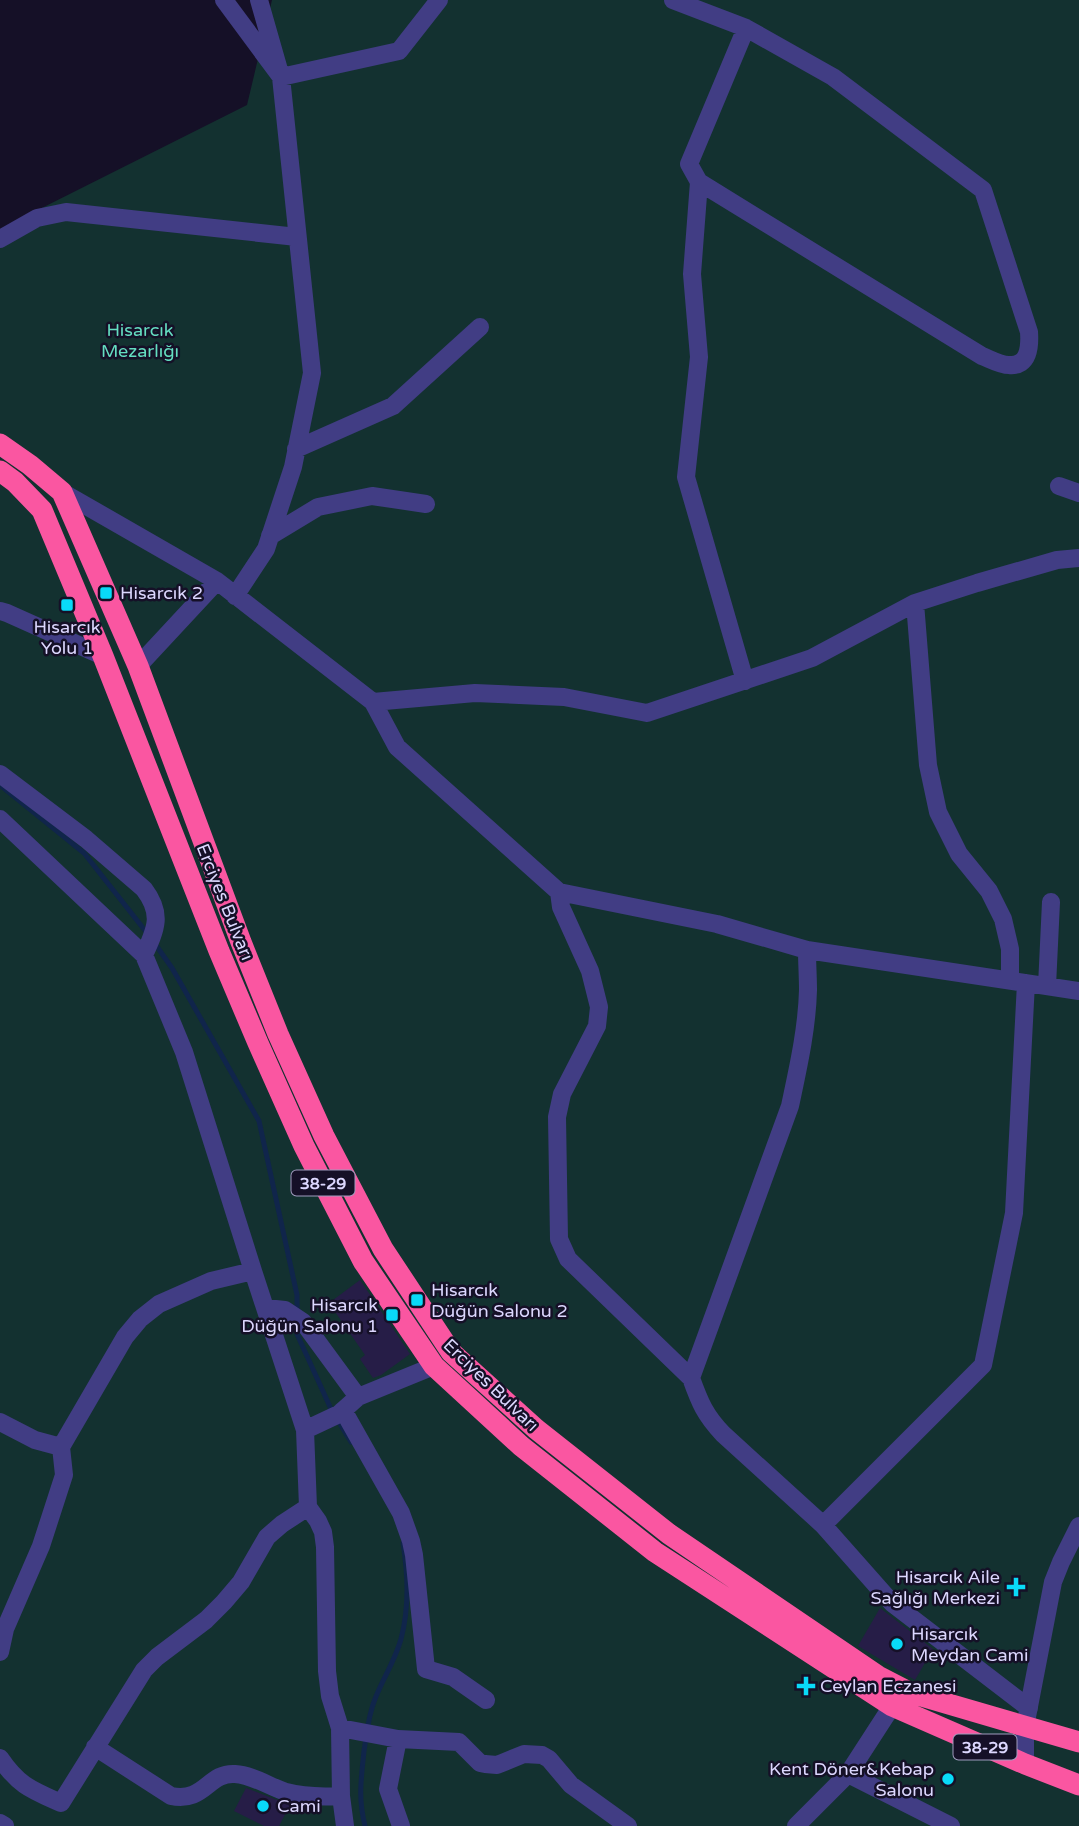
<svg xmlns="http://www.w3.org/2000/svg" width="1079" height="1826" font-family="'Varela Round',sans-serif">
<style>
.green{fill:#133130}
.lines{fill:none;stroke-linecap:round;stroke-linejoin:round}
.stream{stroke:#10254b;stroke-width:5}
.building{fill:#261d47}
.minor{stroke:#413d84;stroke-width:18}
.highway{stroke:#fa56a1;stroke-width:21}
.poi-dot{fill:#09daf8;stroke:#151027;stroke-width:2.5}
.labels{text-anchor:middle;stroke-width:5;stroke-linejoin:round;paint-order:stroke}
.shield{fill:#151027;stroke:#a09bbe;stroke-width:2}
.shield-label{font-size:16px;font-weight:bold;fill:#dcd7fe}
.park-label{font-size:18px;fill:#64ddc1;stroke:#151027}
.poi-label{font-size:18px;fill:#dcd7fe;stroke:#151027;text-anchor:start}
.street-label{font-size:18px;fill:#dcd7fe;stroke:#151027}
</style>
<rect width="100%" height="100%" fill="#151027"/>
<!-- green -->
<path class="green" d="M272,0h807v1826h-1079v-1597l247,-124z"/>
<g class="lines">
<!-- stream -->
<path class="stream" d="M0,785l84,68 63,80
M153,941l19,27 87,153 38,174v20
M297,1325v9l34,75 20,33
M365,1826c-7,-29 -4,-45 -1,-75 3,-18 4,-35 11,-52 8,-21 20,-38 26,-60 8,-30 7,-65 2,-96"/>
</g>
<!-- building -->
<path class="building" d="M360,1280l50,74 -29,21 -8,3 -13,-19 5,-4 -36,-52z
M880,1608l53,41 -18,31 -57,-34z
M246,1788l44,17 -11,21h-15l-30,-15z"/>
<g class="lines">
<!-- minor -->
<path class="minor" d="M224,0l57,77 118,-26 40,-51
M673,0l73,28 87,49 150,113 46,142c1,14 0,35 -20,33 -9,0 -19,-6 -27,-9l-283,-174 -10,-18 57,-136
M699,182l-7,92 7,83 -13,120 59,204
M0,239l37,-21 29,-6 231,25
M296,449l97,-43 87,-79
M1059,486l20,7
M62,492l155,89 156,121 24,45 162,145 158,32 90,26 272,41
M270,536l48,-29 54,-11 54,8
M235,596l31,-47 27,-82 19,-94 -31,-296 -22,-77
M915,603l13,162 10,47 21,42 30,37 14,28 7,30v31
M0,611l7,2 96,43
M138,666l79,-85
M373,702l102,-9 89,4 83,16 165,-55 103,-55 62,-20 80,-23 22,-2
M0,774l86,65 58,50c19,25 12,40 0,66
M0,819l144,136 40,97 69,219 52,159
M559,892l2,15 29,64 9,36 -2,19 -35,68 -5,23 2,122 9,20 123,119c9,25 14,37 32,56l100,91 69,78 137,105
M1047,986l4,-84
M266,1308l19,2 18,12 55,75
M691,1378l99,-272c8,-38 17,-77 18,-116 0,-13 -1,-27 -1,-40
M343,1410l58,103 10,28 3,14 12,114 27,8 33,23
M0,1422l35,18 26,7
M823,1525l160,-160 31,-152 12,-230
M0,1652l5,-23 36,-83 23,-71 -3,-28 64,-110 15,-18 19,-15 52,-23 42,-10
M340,1728l1,68 4,30
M398,1739l61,3 21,21 5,1 12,1 27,-11 18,1 7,4 22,26 57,41
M95,1747l76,49c34,7 37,-24 64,-22 18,1 35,13 51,18 18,5 37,5 55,4
M0,1758c19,28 32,32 61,45l83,-133 13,-13 49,-37 18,-18 17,-20 26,-45 15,-13 26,-17
M1025,1764v-37l28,-145 8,-20 18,-36
M848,1774l103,52
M0,1823l5,3
M401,1826l-13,-37 10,-50 -58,-11 -10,-32 -3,-25 -2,-124 -2,-15 -5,-11 -10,-14 -3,-77 34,-16 19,-17 76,-31
M796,1826l52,-52 44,-68"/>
<!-- highway -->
<path class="highway" d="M0,444l30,21 32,27 76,174 103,276 37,92 46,102 59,113 68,103 85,77 133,105 209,142 33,17 168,49
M0,471l15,11 27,28 61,146 116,295 39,92 46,103 59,115 71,105 87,80 134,106 237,154 133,58 54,21"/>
</g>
<!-- markers -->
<g class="poi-dot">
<rect x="99" y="586" width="14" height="14" rx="3.5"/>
<rect x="60" y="598" width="14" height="14" rx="3.5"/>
<rect x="410" y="1293" width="14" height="14" rx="3.5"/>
<rect x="385" y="1308" width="14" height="14" rx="3.5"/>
<path d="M1012.5 1576.5h7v7h7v7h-7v7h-7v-7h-7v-7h7z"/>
<circle cx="897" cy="1644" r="7"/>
<path d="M802.5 1675.5h7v7h7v7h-7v7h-7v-7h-7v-7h7z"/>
<circle cx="948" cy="1779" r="7"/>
<circle cx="263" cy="1806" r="7"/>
</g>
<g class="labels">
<!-- shield labels -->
<g class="shield">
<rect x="291.5" y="1170.5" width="63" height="25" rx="5"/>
<rect x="953.5" y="1734.5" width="63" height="25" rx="5"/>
</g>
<g class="shield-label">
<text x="323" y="1189">38-29</text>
<text x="985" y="1753">38-29</text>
</g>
<!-- park labels -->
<g class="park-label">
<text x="140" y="336">Hisarcık<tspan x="140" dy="21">Mezarlığı</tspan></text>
</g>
<!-- poi labels -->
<g class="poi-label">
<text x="120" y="599">Hisarcık 2</text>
<text x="67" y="633" text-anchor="middle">Hisarcık<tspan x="67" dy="21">Yolu 1</tspan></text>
<text x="431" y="1296">Hisarcık<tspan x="431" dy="21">Düğün Salonu 2</tspan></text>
<text x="378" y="1311" text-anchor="end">Hisarcık<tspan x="378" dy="21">Düğün Salonu 1</tspan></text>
<text x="1000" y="1583" text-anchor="end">Hisarcık Aile<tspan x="1000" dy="21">Sağlığı Merkezi</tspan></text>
<text x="911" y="1640">Hisarcık<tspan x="911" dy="21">Meydan Cami</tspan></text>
<text x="820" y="1692">Ceylan Eczanesi</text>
<text x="934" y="1775" text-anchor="end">Kent Döner&amp;Kebap<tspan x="934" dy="21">Salonu</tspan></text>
<text x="277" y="1812">Cami</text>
</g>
<!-- street labels -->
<g class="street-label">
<text transform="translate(225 902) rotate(68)" y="6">Erciyes Bulvarı</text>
<text transform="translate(491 1385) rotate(44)" y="6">Erciyes Bulvarı</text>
</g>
</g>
</svg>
